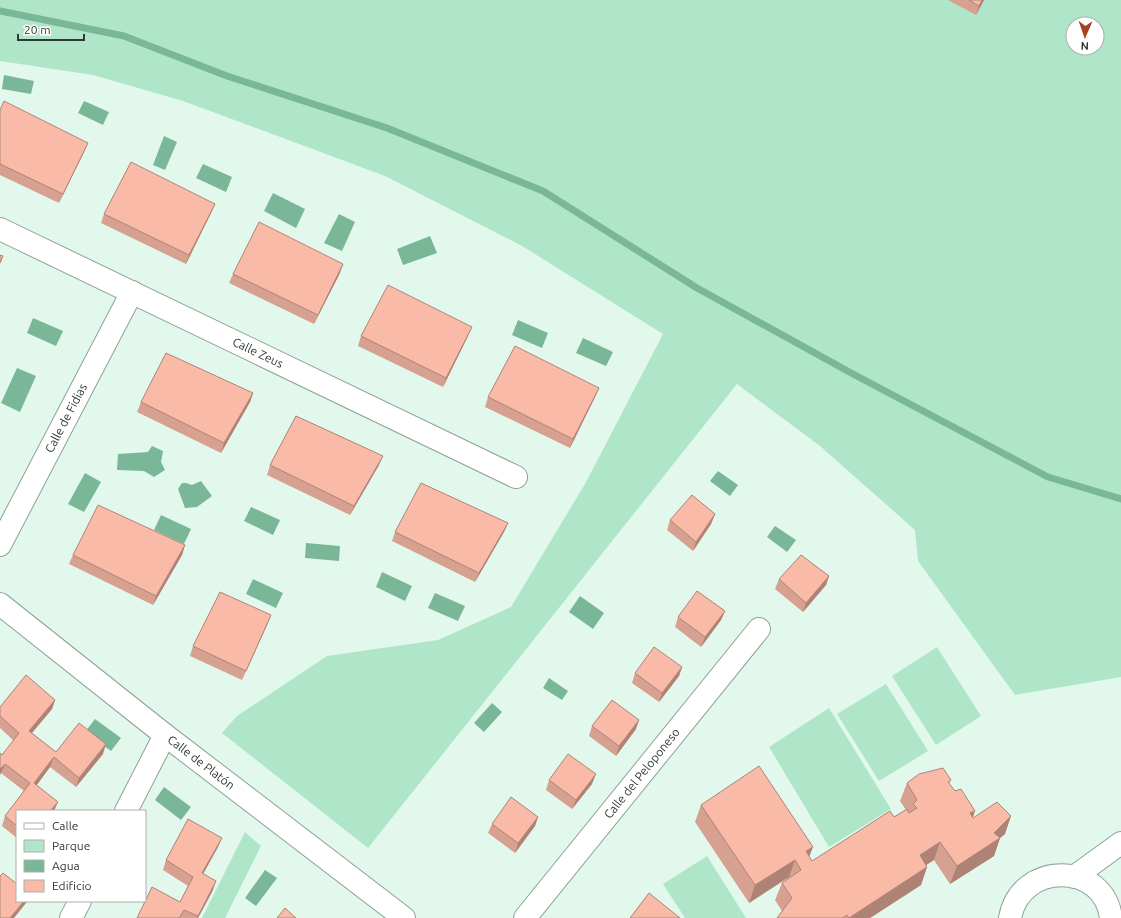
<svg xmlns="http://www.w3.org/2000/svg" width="1121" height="918" font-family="Ubuntu,sans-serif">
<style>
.green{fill:#afe6c9;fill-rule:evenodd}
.water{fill:#7ab798}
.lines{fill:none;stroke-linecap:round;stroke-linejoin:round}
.stream{stroke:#7ab798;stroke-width:7}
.street-casing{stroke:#8ea297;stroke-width:24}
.secondary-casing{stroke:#8ea297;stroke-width:24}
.street{stroke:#fff;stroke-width:22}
.secondary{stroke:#fff;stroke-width:22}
.wall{fill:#d6a190}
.shaded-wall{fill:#ae8376}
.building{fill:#f9bba8;stroke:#ae8376}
.labels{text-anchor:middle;stroke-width:3;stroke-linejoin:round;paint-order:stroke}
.street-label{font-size:12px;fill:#303833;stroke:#fff}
</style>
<rect width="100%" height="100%" fill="#e3f8ed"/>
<!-- green -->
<path class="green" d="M0,0h1121v677l-106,18 -97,-134 -3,-31 -95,-84 -83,-62 -369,464 -146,-115 15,-17 90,-60 111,-16 73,-33 74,-123 78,-150 -141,-88 -137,-70 -202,-75 -90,-26 -93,-14zM1073,24h24v24h-24z
M937,647l44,69 -45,29 -44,-69z
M886,684l42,67 -49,30 -42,-67z
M829,708l62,101 -62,38 -60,-100z
M245,832l16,14 -36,72h-23z
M707,856l39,62h-61l-22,-34z"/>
<!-- water -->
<path class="water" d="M4,75l30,6 -3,13 -29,-5z
M84,101l25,11 -6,13 -25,-12z
M164,136l13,6 -12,28 -12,-5z
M203,164l29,13 -6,15 -30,-14z
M273,193l32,16 -9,19 -32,-17z
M339,214l16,8 -13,29 -18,-8z
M430,236l7,17 -34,12 -6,-16z
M33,318l30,13 -7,15 -29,-13z
M518,320l30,13 -6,15 -30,-13z
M583,338l30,14 -7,14 -30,-13z
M17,368l19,8 -16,36 -19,-9z
M152,446l11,5 -2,11 4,8 -11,7 -10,-6 -27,-1 1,-16 30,-2z
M718,471l20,14 -8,11 -20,-15z
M85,473l16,9 -17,30 -16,-8z
M201,481l11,15 -15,11 -12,1 -7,-19 4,-6h4l6,2z
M251,507l29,13 -7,15 -29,-14z
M161,515l30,14 -7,15 -30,-14z
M775,526l21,14 -9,12 -20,-15z
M306,543l34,3 -1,15 -34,-3z
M382,572l30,14 -7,15 -29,-14z
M253,579l30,14 -7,15 -30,-14z
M435,593l30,13 -7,15 -30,-13z
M580,596l24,17 -11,16 -24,-17z
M549,678l19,13 -6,9 -19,-12z
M492,703l10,9 -18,20 -10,-9z
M95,719l26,19 -10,13 -26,-19z
M164,787l27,20 -10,13 -26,-20z
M265,870l12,8 -21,28 -11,-8z"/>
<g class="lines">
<!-- stream -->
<path class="stream" d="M0,11l124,25 103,40 160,52 156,63 154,97 156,86 195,103 73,22"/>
<!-- street casing -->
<g class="street-casing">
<g id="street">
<path id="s1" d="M0,229l516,248"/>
<path id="s2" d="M0,545l132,-253"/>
<path id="s3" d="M0,604l165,131 239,183"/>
<path d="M126,811l39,-76"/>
<path d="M71,918l9,-17"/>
<path id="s4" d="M525,918l234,-289"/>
</g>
</g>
<!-- secondary casing -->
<g class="secondary-casing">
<path id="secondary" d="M1074,877l47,-34
M1010,918c10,-57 94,-57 101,0"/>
</g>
<!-- street -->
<use href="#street" class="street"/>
<!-- secondary -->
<use href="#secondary" class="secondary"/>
</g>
<!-- wall -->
<path class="wall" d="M948,0h36l-8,15z
M0,110l84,42 -25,51 -59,-28z
M215,204l-4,9 -25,51 -85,-41 3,-9z
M340,273l-26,51 -85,-41 4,-9z
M361,336h107l-25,51 -85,-41z
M599,388l-4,9 -25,51 -85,-41 3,-10z
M253,393l-3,9 -29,51 -84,-41 4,-10z
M270,465h109l-29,50 -83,-40z
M715,514l-4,10 -18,27 -26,-21 3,-10z
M508,523l-4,9 -29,50 -83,-41 3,-9z
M185,545l-3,10 -29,50 -84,-41 4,-9z
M829,576l-3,9 -23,27 -28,-23 4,-10z
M725,611l-4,9 -20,27 -26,-20 3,-10z
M271,615l-4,10 -25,55 -52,-24 3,-10z
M682,667l-3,9 -20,26 -27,-19 3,-10z
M55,700l-3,9 -20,24 24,19 47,2 -27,33 -26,-20 -33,44v27l-15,-12 3,-10 19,-25 -23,-18 1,-18 12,-14 -14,-13v-21z
M592,726l44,3 -20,27 -27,-20z
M549,780l43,4 -20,25 -26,-19z
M951,780l-2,4 24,34 32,16 -5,4 -6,18 -44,28 -16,-24 -8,5 1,2 -6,18 -51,33h-93l5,-7 -7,-11 7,-17 7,-6 -40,26 -54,-81 6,-17 108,52 3,4 82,-44 12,-7 -6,-9 7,-18z
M538,817l-3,9 -20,27 -27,-20 4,-9z
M218,847l-15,27 10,16 -15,28h-61l43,-16 8,-16 -25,-16 3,-10z"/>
<!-- shaded-wall -->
<path class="shaded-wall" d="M982,0h2l-8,15 3,-9z
M88,143l-4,9 -25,51 4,-9z
M215,204l-4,9 -25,51 3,-9z
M343,264l-3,9 -26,51 4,-9z
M472,327l-4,9 -25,51 3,-9z
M599,388l-4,9 -25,51 3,-9z
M253,393l-3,9 -29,51 3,-10z
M383,456l-4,9 -29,50 4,-9z
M715,514l-4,10 -18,27 3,-9z
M508,523l-4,9 -29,50 4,-9z
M185,545l-3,10 -29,50 3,-9z
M829,576l-3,9 -23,27 3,-9z
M725,611l-4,9 -20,27 4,-10z
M271,615l-4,10 -25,55 4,-9z
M682,667l-3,9 -20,26 3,-9z
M55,700l-3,9 -27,32 4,-10z
M639,720l-3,9 -20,27 3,-10z
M106,744l-3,10 -27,33 3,-9z
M54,757l-4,10 -19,26 3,-10z
M5,764l-4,9 -1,2v-6z
M596,774l-4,10 -20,25 4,-9z
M58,802l-4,9h-4z
M975,811l-6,18 1,-16z
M1011,816l-6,18 -5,4 -6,18 -44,28 7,-18 37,-33z
M538,817l-3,9 -20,27 3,-10z
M222,838l-4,9 -20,36 4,-10z
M940,842l-6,18 -20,13 6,-18z
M813,847l-7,18 -7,4 7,-18z
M795,860l-6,17 -40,26 6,-18z
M927,867l-6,18 -51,33h-21z
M216,881l-3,9 -15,28h-1z
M24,901h3l-1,2 -12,15h-4z"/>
<!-- building -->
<path class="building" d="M969,0h13l-3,6z
M4,101l84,42 -25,51 -63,-30v-54z
M131,162l84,42 -26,51 -85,-41z
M259,222l84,42 -25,51 -85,-41z
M0,255l3,1 -3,7z
M388,285l84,42 -26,51 -85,-42z
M515,346l84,42 -26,51 -85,-42z
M166,353l87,40 -29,50 -83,-41z
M296,416l87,40 -29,50 -84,-41z
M421,483l87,40 -29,50 -84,-41z
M692,495l23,19 -19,28 -26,-22z
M98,505l87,40 -29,51 -83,-41z
M801,555l28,21 -23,27 -27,-24z
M697,591l28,20 -20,26 -27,-20z
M220,592l51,23 -25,56 -53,-25z
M654,647l28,20 -20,26 -27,-20z
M26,675l29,25 -26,31 27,21 23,-29 27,21 -27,34 -25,-21 -20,26 24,19 -8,9h-33v15l-12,-10 25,-33 -25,-19 -5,5v-16l2,2 17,-22 -19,-17v-9z
M612,700l27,20 -20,26 -27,-20z
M568,754l28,20 -20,26 -27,-20z
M759,766l54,81 -7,4 6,10 78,-50 4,6 13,-8 2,4 8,-5 -4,-4 4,-4 -10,-17 12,-9 24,-6 8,12 -3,2 7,9 6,-2 14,22 -5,2 3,5 24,-16 14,14 -17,17 6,5 -43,28 -17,-24 -20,13 7,12 -78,51 -2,-3 -5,3h-65l15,-20 -10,-15 19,-13 -6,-10 -40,25 -54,-80z
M511,797l27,20 -20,26 -26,-19z
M188,819l34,19 -20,35 14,8 -18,35 -14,-6 -5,8h-42l15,-31 28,15 13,-25 -27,-17z
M3,873l14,11v17h7l-14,17h-10v-42z
M649,893l31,25h-50z
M285,908l11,10h-19z"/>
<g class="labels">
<!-- street labels -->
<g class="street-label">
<text dy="4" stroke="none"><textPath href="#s1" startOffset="286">Calle Zeus</textPath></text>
<text dy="4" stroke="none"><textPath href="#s2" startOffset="143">Calle de Fidias</textPath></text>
<text dy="4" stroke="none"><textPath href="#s3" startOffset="256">Calle de Platón</textPath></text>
<text dy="4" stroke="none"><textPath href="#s4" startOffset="186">Calle del Peloponeso</textPath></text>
</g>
</g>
<!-- legend -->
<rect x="16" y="810" width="130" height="92" fill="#ffffff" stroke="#acafad"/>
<rect x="24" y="823" width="20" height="6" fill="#ffffff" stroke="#acafad"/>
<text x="52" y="830" font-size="12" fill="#303833">Calle</text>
<rect x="24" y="840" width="20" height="12" fill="#afe6c9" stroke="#acafad"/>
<text x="52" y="850" font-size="12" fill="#303833">Parque</text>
<rect x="24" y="860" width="20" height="12" fill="#7ab798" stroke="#acafad"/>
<text x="52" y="870" font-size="12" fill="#303833">Agua</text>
<rect x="24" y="880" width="20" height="12" fill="#f9bba8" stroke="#acafad"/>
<text x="52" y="890" font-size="12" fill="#303833">Edificio</text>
<!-- north arrow -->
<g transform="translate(1085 36) rotate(182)"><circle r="19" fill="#ffffff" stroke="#acafad"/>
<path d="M0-3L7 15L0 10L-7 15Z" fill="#a7401f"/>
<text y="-6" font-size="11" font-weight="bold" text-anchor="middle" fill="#303833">N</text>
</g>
<!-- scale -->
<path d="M18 34v6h66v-6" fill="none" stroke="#303833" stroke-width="2"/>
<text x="24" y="34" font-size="12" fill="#303833" stroke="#ffffff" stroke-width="3" paint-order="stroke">20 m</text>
</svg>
